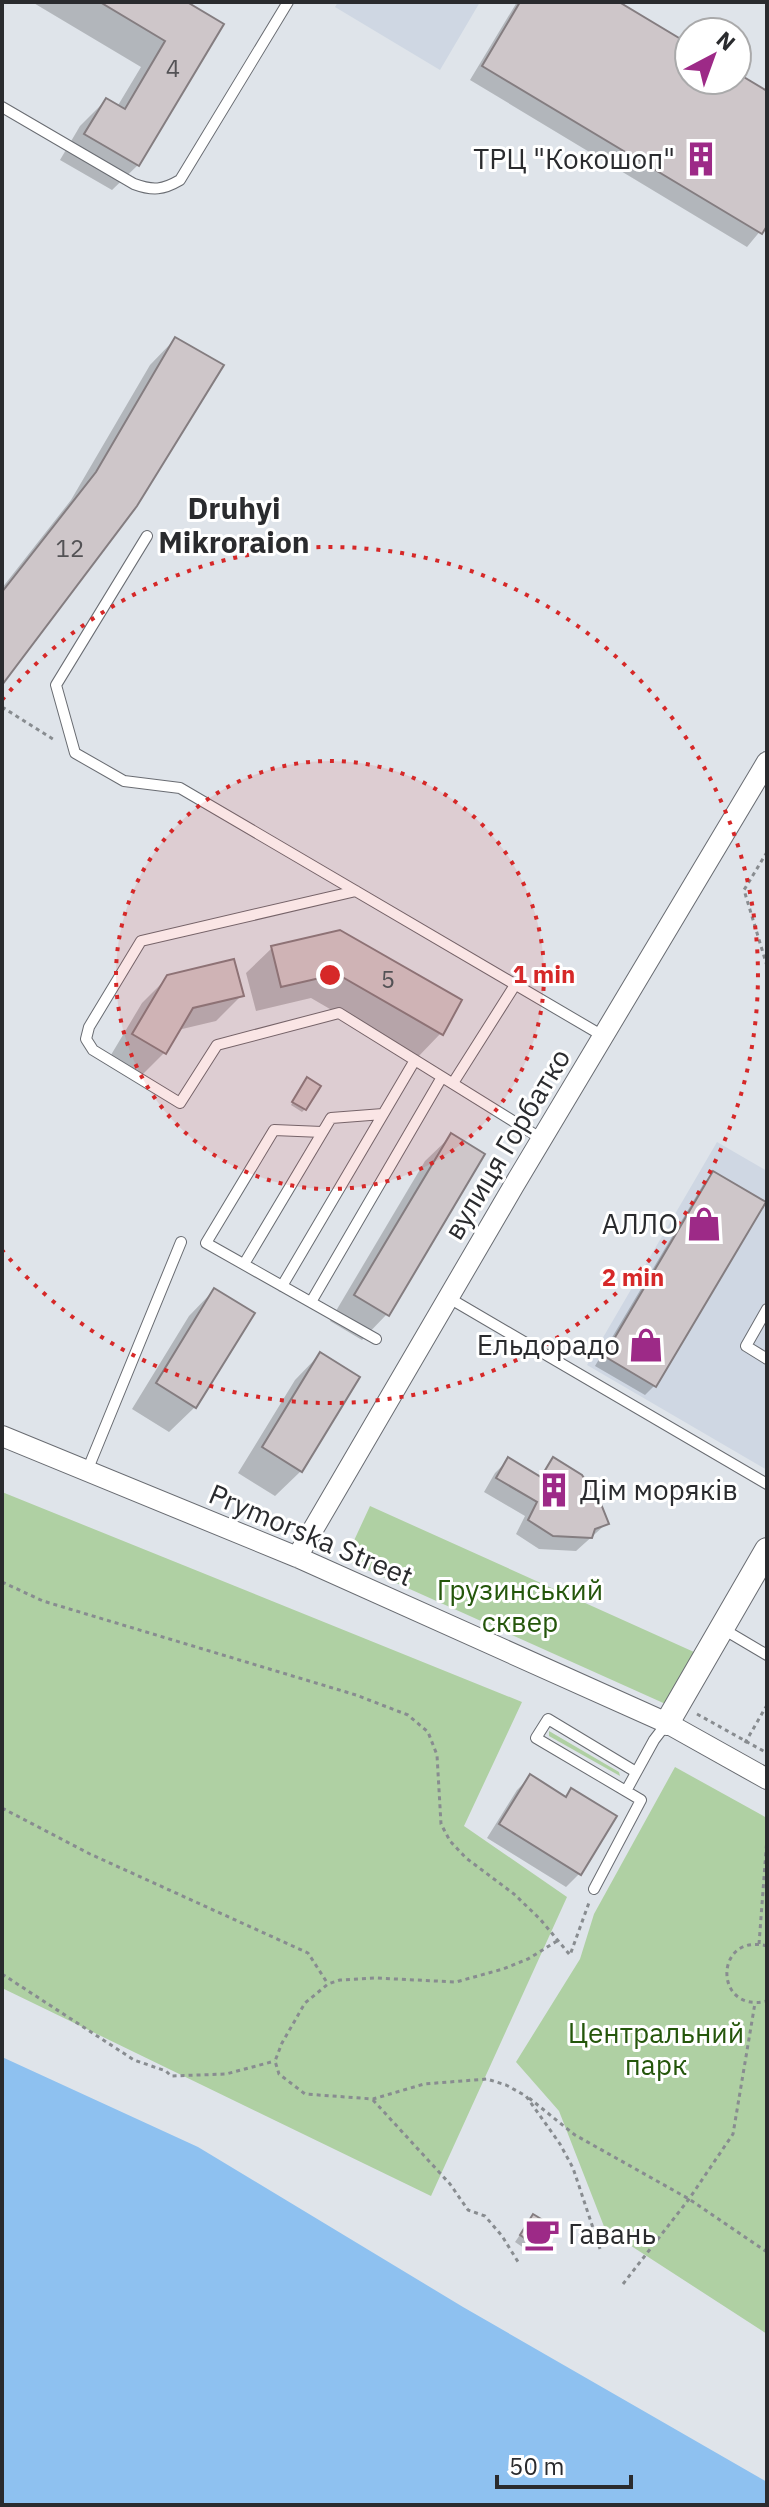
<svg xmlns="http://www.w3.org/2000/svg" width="769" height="2507" font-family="'IBM Plex Sans',sans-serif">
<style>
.built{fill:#cfd7e3}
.green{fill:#afd0a3}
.water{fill:#8ec1f0}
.shadow{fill:#0003}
.building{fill:#cec6c9;stroke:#847d80;stroke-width:2}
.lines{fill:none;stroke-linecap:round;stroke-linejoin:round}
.service-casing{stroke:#696c72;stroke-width:12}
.minor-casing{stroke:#696c72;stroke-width:22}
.tertiary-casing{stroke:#696c72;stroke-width:26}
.path{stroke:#888c90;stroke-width:3;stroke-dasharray:4 4;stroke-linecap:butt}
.service{stroke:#fff;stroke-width:10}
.minor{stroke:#fff;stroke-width:20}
.tertiary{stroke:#fff;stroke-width:24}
.ring{fill:none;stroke:#d62828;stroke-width:4;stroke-dasharray:4 8}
.labels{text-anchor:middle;stroke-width:6;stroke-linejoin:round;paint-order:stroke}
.number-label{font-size:24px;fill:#535255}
.poi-label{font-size:28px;fill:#2a2b2e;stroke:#fff;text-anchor:end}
.street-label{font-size:28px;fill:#2a2b2e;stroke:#fff}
.park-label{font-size:28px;fill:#24560b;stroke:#fff}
.neighbourhood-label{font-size:30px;font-weight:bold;fill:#2a2b2e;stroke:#fff}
.centre{fill:#d62828;stroke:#fff;stroke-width:4}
.ring-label{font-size:24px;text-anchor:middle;font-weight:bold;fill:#d62828;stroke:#fff;stroke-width:6;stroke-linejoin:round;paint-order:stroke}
</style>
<rect width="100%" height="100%" fill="#dfe4ea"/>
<!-- built -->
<path class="built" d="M338,2h142l-40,68 -105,-63z
M717,1142l50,29v299l-180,-105z"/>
<!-- green -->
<path class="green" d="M2,1492l520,210 -58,124 103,71 -136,299 -429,-208z
M370,1506l324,146 -24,54 -325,-146z
M549,1731l70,41 1,4 -71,-40z
M675,1767l92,51v516l-162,-105 -46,-118 -43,-49 64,-103 14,-45z"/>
<!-- water -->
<path class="water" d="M2,2057l196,90 265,160 304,175v23h-765z"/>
<!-- shadow -->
<path class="shadow" d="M32,2h151l-45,163 -26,25 -52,-30 20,-34 26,-26 11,7 24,-40z
M517,2h98l74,44v34h48v-5l30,18v130l-20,24 -277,-167z
M175,339l-173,342v-93l69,-88 79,-135z
M340,932l101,101 -25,26 -105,-61 -55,13 -10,-38 26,-25z
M168,977l73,19 -25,25 -38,9 -14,23 -25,25 -31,-18 34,-57z
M305,1082v27l-3,3 -11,-7z
M451,1136l-64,178 -25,26 -32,-19 95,-160z
M714,1173l-59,212 -10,10 -50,-29 109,-183z
M214,1290l-19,117 -26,25 -37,-23 57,-93z
M320,1354l-19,117 -26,25 -37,-23 57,-93z
M508,1460l30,17 16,-17 52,64 -30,27 -37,-2 -23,-15 9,-18 -41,-24 11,-19z
M530,1777l34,21 8,-7 7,83 -13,13 -79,-49 30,-48z
M533,2216l4,29 -7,7 -15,-10z"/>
<!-- building -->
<path class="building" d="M100,2h87l37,22 -85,142 -55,-32 22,-36 19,11 40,-68z
M520,2h99l70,42v36h48v-7l30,18v135l-5,8 -280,-168z
M175,337l49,28 -87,141 -135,179v-93l94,-120z
M340,930l122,70 -19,35 -106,-61 -56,13 -10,-41z
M234,959l10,37 -51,12 -27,46 -34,-20 35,-59z
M307,1077l14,9 -15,24 -14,-8z
M451,1133l34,21 -96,162 -35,-21z
M713,1171l53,31 -110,185 -52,-31z
M214,1288l41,25 -59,95 -40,-25z
M320,1352l40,25 -58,95 -40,-25z
M508,1457l33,20 12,-20 29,18 19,29 8,20 -14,5 -3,9 -39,-2 -25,-16 9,-18 -41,-24z
M530,1774l36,23 5,-9 46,28 -36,59 -82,-51z
M533,2214l18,11 -13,22 -18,-12z"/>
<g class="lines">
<!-- service casing -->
<g class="service-casing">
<path id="service" d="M2,107l132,77c19,7 29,6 46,-4l108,-178
M147,536l-91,149 19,68 49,28 56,7 423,248
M356,891l-215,50 -52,86 -3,12 7,11 87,53 37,-58 122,-32 203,126
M453,1083l62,-98
M322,1132l-48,-2 -68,113 170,96
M244,1264l87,-146 52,-4
M282,1286l133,-226
M449,1298l318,186
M311,1302l131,-225
M767,1309l-21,37 21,13
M87,1471l94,-229
M723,1629l44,26
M626,1791l28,-51 13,-17
M594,1889l47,-89 -105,-62 12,-19 88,53"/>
</g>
<!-- minor casing -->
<g class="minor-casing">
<path id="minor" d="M2,1436l295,121 370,166 100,56
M297,1557l216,-370 254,-425"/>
</g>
<!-- tertiary casing -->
<g class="tertiary-casing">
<path id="tertiary" d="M667,1723l100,-173"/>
</g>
<!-- path -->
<path class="path" d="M2,707l54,34
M767,852l-23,38 23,76
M2,1582l41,19 313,94 52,20 20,17 9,23 4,69 9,17 16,17 48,36 26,25 30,36 20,-55
M697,1714l70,39
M745,1743l22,-38
M2,1808l88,46 218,99 20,31
M557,1941l-29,18 -25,10 -47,13 -80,-4 -36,2 -12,4 -23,19 -23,40 -7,18 4,13 26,20 68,5 51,-15 63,-5 19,6 20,11 34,48 13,24 27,81
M759,1944l8,-106
M767,1946c-53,-14 -54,68 0,55
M2,1974l132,86 32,11 5,5 55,-2 49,-13
M529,2098l46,37 114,64 78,53
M373,2100l77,84 18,26 17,6 17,20 18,29
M623,2284l66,-85 44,-65 22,-131"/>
<!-- service -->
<use href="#service" class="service"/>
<!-- minor -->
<use href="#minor" class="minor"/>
<!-- tertiary -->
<use href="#tertiary" class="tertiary"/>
</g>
<!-- distance rings -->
<circle cx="330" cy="975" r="214" fill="#d62828" fill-opacity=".12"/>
<g class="ring">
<circle cx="330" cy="975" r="214"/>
<path d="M2 700A428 428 0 1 1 2 1250"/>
</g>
<!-- icons -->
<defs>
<g id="building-bare" transform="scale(2.76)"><path d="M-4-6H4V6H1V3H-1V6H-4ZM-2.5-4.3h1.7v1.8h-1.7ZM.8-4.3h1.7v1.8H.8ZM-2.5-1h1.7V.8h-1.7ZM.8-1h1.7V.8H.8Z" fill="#9d2a87" stroke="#fff" stroke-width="2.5" paint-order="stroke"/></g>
<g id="shop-bare" transform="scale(2.76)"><path d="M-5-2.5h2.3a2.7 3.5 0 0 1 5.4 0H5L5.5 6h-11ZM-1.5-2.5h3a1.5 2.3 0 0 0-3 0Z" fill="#9d2a87" stroke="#fff" stroke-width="2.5" paint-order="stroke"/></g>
<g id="cafe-bare" transform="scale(2.76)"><path d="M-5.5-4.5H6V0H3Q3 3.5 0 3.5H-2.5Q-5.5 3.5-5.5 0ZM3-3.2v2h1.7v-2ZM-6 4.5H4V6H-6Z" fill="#9d2a87" stroke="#fff" stroke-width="2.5" paint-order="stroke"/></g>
</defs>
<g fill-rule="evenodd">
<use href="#building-bare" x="701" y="159"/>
<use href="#shop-bare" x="704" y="1224"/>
<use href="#shop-bare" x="646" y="1345"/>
<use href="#building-bare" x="554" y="1490"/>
<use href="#cafe-bare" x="542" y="2234"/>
</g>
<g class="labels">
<!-- number labels -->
<g class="number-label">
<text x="173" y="77">4</text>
<text x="70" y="557">12</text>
<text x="388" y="988">5</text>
</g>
<!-- poi labels -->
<g class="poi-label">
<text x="675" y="169">ТРЦ "Кокошоп"</text>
<text x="678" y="1234">АЛЛО</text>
<text x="620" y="1355">Ельдорадо</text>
<text x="580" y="1500" text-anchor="start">Дім моряків</text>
<text x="568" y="2244" text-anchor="start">Гавань</text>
</g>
<!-- street labels -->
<g class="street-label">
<text transform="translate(507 1144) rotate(-59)" y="10">вулиця Горбатко</text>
<text transform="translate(311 1535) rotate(23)" y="10">Prymorska Street</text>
</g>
<!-- park labels -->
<g class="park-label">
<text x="520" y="1600">Грузинський<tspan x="520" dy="32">сквер</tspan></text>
<text x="656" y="2043">Центральний<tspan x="656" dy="32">парк</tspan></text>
</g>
<!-- neighbourhood labels -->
<g class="neighbourhood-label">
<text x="234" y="519">Druhyi<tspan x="234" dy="34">Mikroraion</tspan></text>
</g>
</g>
<circle cx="330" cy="975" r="12" class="centre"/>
<g class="ring-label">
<text x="544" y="983">1 min</text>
<text x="633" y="1286">2 min</text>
</g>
<!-- border -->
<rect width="769" height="2507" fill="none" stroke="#2a2b2e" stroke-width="8"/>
<!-- north arrow -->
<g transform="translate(713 56) rotate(41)"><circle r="38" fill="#ffffff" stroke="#aaaaab" stroke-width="2"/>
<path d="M0-6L14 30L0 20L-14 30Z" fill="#9d2a87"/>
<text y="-12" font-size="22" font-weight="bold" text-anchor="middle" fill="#2a2b2e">N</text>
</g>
<!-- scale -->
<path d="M497 2475v12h134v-12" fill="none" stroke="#2a2b2e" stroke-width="4"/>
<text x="509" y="2475" font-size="24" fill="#2a2b2e" stroke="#ffffff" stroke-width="6" paint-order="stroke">50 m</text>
</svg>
